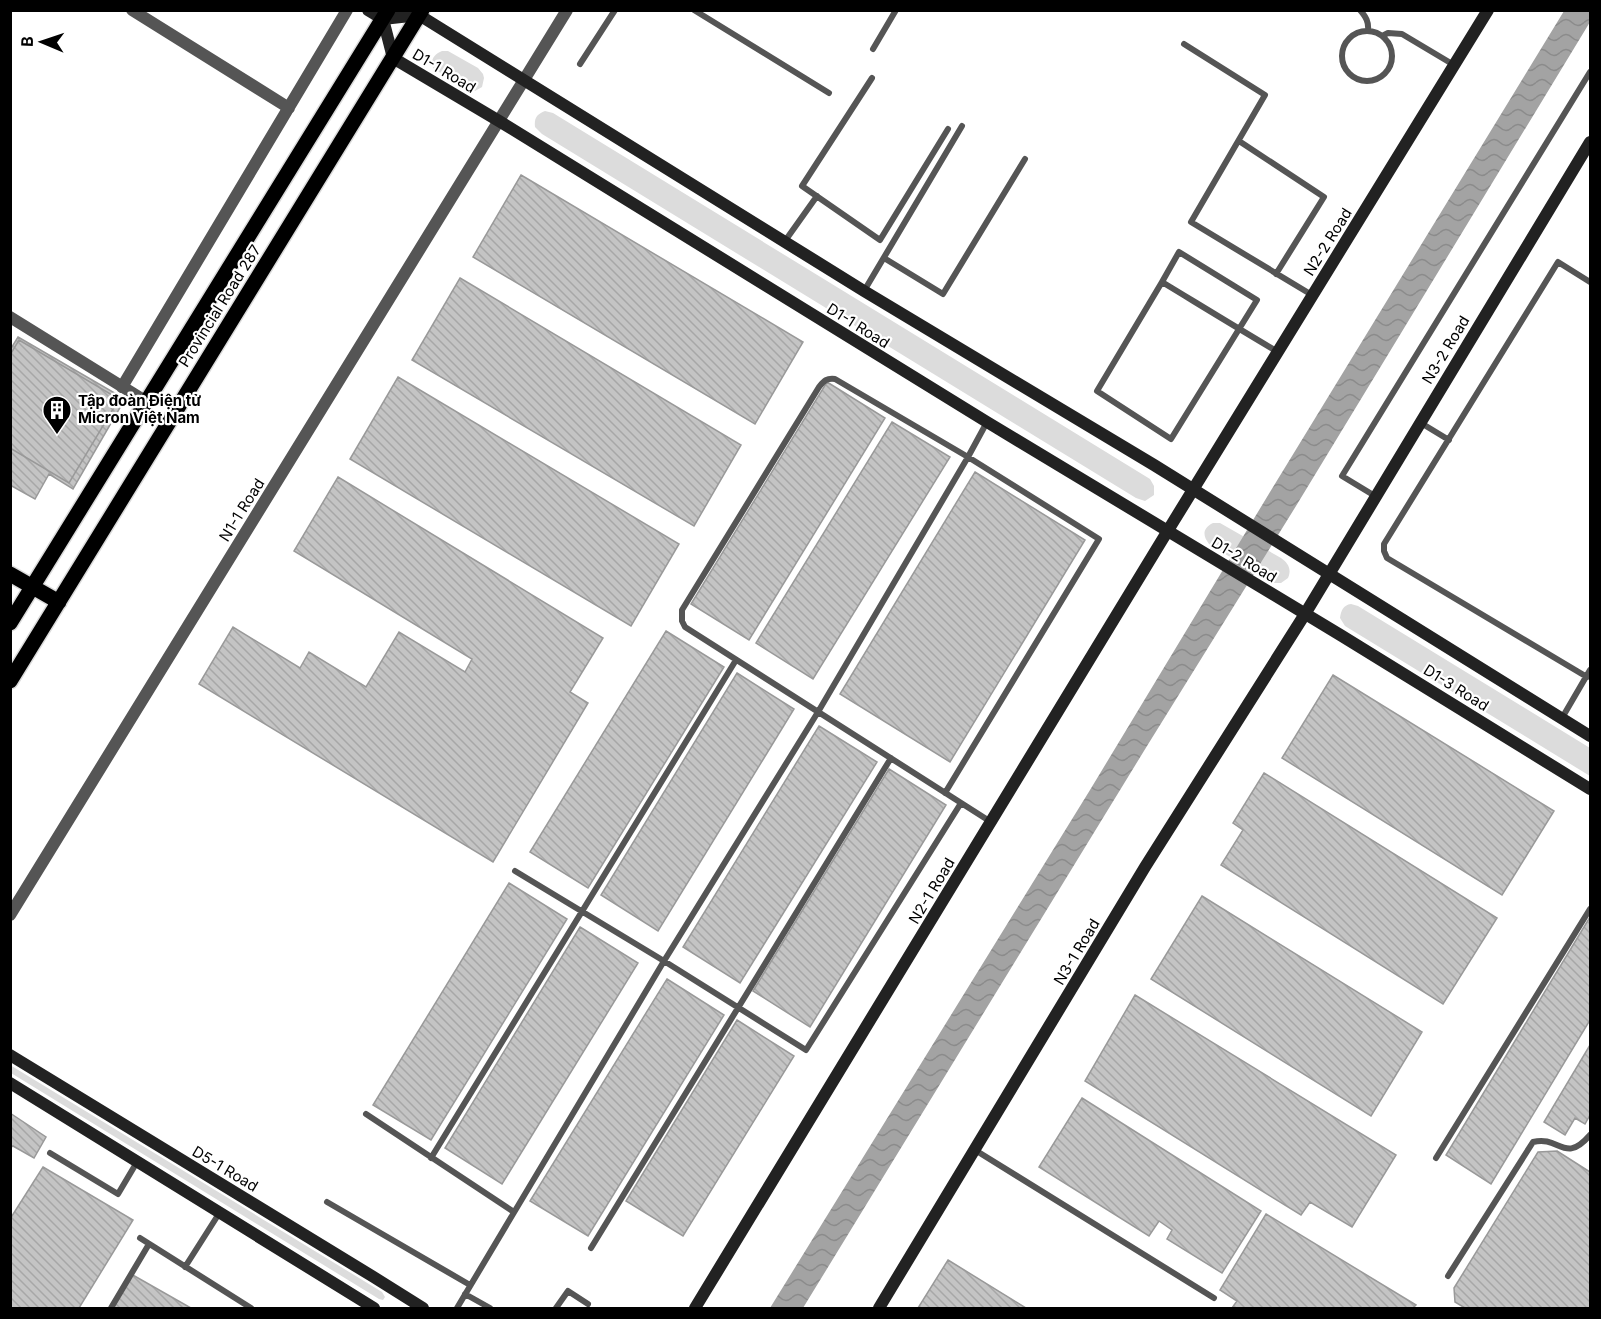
<svg xmlns="http://www.w3.org/2000/svg" width="1601" height="1319" font-family="Inter,sans-serif">
<style>
.grass{fill:#dcdcdc}
.water{fill:url(#water-waves)}
.building{fill:url(#building-back-hatch);stroke:#999;stroke-width:1.5}
.lines{fill:none;stroke-linecap:round;stroke-linejoin:round}
.primary-casing{stroke:#dbdbdb;stroke-width:18}
.lane{stroke:#555;stroke-width:6}
.street{stroke:#555;stroke-width:12}
.secondary{stroke:#222;stroke-width:12}
.primary{stroke:#000;stroke-width:15}
.labels{text-anchor:middle;stroke-width:4.5;stroke-linejoin:round;paint-order:stroke}
.street-label{font-size:15px;fill:#000;stroke:#fff}
.poi-label{font-size:15px;font-weight:bold;fill:#000;stroke:#fff;text-anchor:start}
</style>
<defs>
<pattern id="water-waves" width="16" height="10" patternUnits="userSpaceOnUse" patternTransform="scale(1.5)"><rect width="16" height="10" fill="#a3a3a3"/><path d="M0 5q4-4 8 0t8 0" fill="none" stroke="#8b8b8b"/></pattern>
<pattern id="building-back-hatch" width="6" height="6" patternUnits="userSpaceOnUse" patternTransform="scale(1.5)"><rect width="6" height="6" fill="#c4c4c4"/><path d="M-1 5l2 2M0 0l6 6M5-1l2 2" fill="none" stroke="#a7a7a7"/></pattern>
</defs>
<rect width="100%" height="100%" fill="#fff"/>
<!-- grass -->
<path class="grass" d="M442,51h6l30,17 5,6 1,4 -2,9 -7,4h-4l-37,-22c-5,-8 0,-15 8,-18z
M545,111l8,2 597,366 4,7v9l-9,6 -9,-3 -594,-364 -7,-7c-1,-9 2,-13 10,-16z
M1213,523h7l61,35c7,5 11,11 7,20l-7,5h-9l-63,-39c-7,-9 -6,-16 4,-21z
M1351,604l7,2 232,142v28l-245,-150 -5,-8c1,-7 3,-13 11,-14z
M10,1065l372,227 3,5 -2,3 -4,-1 -368,-226z"/>
<!-- water -->
<path class="water" d="M1564,11h26v11l-294,484 -149,240 -344,562h-33l320,-518 180,-298z"/>
<!-- building -->
<path class="building" d="M521,175l282,167 -48,82 -282,-167z
M460,278l281,167 -47,81 -282,-166z
M18,337l107,62 -52,90 -24,-15 -14,25 -25,-14v-135z
M19,340l100,59 -50,84 -59,-35v-93z
M398,377l281,167 -48,82 -281,-167z
M827,382l58,36 -136,222 -58,-36z
M892,422l58,35 -137,222 -57,-36z
M975,472l110,68 -135,222 -110,-68z
M338,477l265,161 -33,54 18,11 -95,159 -294,-178 34,-57 67,41 9,-16 57,35 33,-55 66,40 7,-13 -178,-108z
M666,631l58,36 -136,221 -58,-36z
M737,673l57,36 -136,222 -57,-36z
M1333,675l221,136 -52,84 -220,-137z
M819,726l58,36 -137,221 -57,-36z
M889,769l57,36 -136,222 -57,-36z
M1264,773l233,145 -54,86 -222,-139 22,-35 -10,-7z
M509,883l58,36 -136,221 -58,-35z
M1202,896l220,136 -51,84 -220,-137z
M1590,917v103l-99,164 -45,-29z
M580,927l58,36 -136,221 -57,-36z
M667,979l57,36 -136,221 -58,-35z
M1135,995l261,160 -44,72 -42,-25 -9,13 -216,-134z
M737,1020l57,36 -111,180 -57,-35z
M1590,1045v70l-5,9 -10,-6 -10,17 -21,-13z
M1082,1098l179,113 -39,62 -55,-34 5,-9 -13,-9 -10,15 -110,-69z
M10,1113l36,24 -12,21 -21,-12 -3,2z
M1557,1151l33,21v136h-125l-10,-6 -1,-14 84,-136z
M43,1167l90,53 -54,88h-69v-89z
M1266,1214l150,91 -3,3h-181l5,-7 -17,-11z
M948,1260l78,48h-108z
M131,1274l60,34h-80z"/>
<g class="lines">
<!-- primary casing -->
<g class="primary-casing">
<path id="primary" d="M10,574l49,28
M10,623l378,-613
M10,681l412,-671"/>
</g>
<!-- lane -->
<path class="lane" d="M694,10l135,83
M1360,10c6,7 9,12 8,21
M1342 56a25 25 0 1 1 50 0a25 25 0 1 1-50 0Z
M1382,36l6,-3 14,1 52,31
M1184,44l81,51 -74,127 121,73
M873,49l23,-39
M580,64l35,-54
M872,78l-70,108 78,54 68,-111
M1239,141l85,56 -48,77
M785,241l32,-45
M884,258l59,36 82,-135
M1162,282l17,-30 78,48 -86,139 -74,-48 65,-109c38,23 77,47 116,70
M864,291l98,-165
M1421,423l28,17
M1375,496l-33,-20 248,-404
M1587,677l-200,-119 -3,-7v-7l174,-282 32,20
M1562,718l28,-48
M945,793l154,-254 -131,-82 -133,-78c-9,-1 -11,2 -16,8l-137,223v11l3,6 306,195
M515,871l149,90 142,89 155,-247
M366,1114l148,98
M975,1150l239,148
M50,1153l68,41 19,-32
M431,1158l305,-498
M1436,1158l154,-249
M327,1202l143,83
M140,1238l111,70
M591,1248l300,-490
M185,1267l35,-55
M1448,1276l85,-134c27,-7 31,23 57,-7
M465,1294l25,14
M111,1308l38,-64
M457,1308l207,-347 154,-249 150,-255 19,-35
M556,1308l12,-17 20,13"/>
<!-- street -->
<path class="street" d="M132,10l157,98
M10,317l137,85
M122,387l225,-377
M10,915l557,-905"/>
<!-- secondary -->
<path class="secondary" d="M368,10l15,9
M383,19l10,39 106,63 488,301 355,214 248,153
M383,19l36,-4 445,276 290,174 436,271
M10,1055l362,221 51,32
M10,1083l364,225
M695,1308l472,-776 321,-522
M879,1308l266,-441 160,-253 285,-472"/>
<!-- primary -->
<use href="#primary" class="primary"/>
</g>
<!-- icons -->
<defs>
<g id="building-pin" transform="scale(1.5)"><path d="M0 17L-7.5 6A9.5 9.5 0 1 1 7.5 6Z" fill="#000" stroke="#fff"/><path d="M-4-6H4V6H1V3H-1V6H-4ZM-2.5-4.3h1.7v1.8h-1.7ZM.8-4.3h1.7v1.8H.8ZM-2.5-1h1.7V.8h-1.7ZM.8-1h1.7V.8H.8Z" fill="#fff"/></g>
</defs>
<g fill-rule="evenodd">
<use href="#building-pin" x="57" y="410"/>
</g>
<g class="labels">
<!-- street labels -->
<g class="street-label">
<text transform="translate(444 71) rotate(31)" y="5">D1-1 Road</text>
<text transform="translate(1328 242) rotate(-58)" y="5">N2-2 Road</text>
<text transform="translate(220 306) rotate(-58)" y="5">Provincial Road 287</text>
<text transform="translate(858 326) rotate(32)" y="5">D1-1 Road</text>
<text transform="translate(1446 350) rotate(-59)" y="5">N3-2 Road</text>
<text transform="translate(242 510) rotate(-58)" y="5">N1-1 Road</text>
<text transform="translate(1244 560) rotate(31)" y="5">D1-2 Road</text>
<text transform="translate(1456 688) rotate(32)" y="5">D1-3 Road</text>
<text transform="translate(932 891) rotate(-59)" y="5">N2-1 Road</text>
<text transform="translate(1077 952) rotate(-59)" y="5">N3-1 Road</text>
<text transform="translate(225 1169) rotate(31)" y="5">D5-1 Road</text>
</g>
<!-- poi labels -->
<g class="poi-label">
<text x="78" y="406">Tập đoàn Điện tử<tspan x="78" dy="17">Micron Việt Nam</tspan></text>
</g>
</g>
<!-- border -->
<rect width="1601" height="1319" fill="none" stroke="#000000" stroke-width="24"/>
<!-- north arrow -->
<g transform="translate(42 42) rotate(272)" stroke="#ffffff" stroke-width="4.5" paint-order="stroke">
<path d="M0-4.5L10 22L0 15L-10 22Z" fill="#000000"/>
<text y="-9" font-size="16" font-weight="bold" text-anchor="middle" fill="#000000">B</text>
</g>
</svg>
